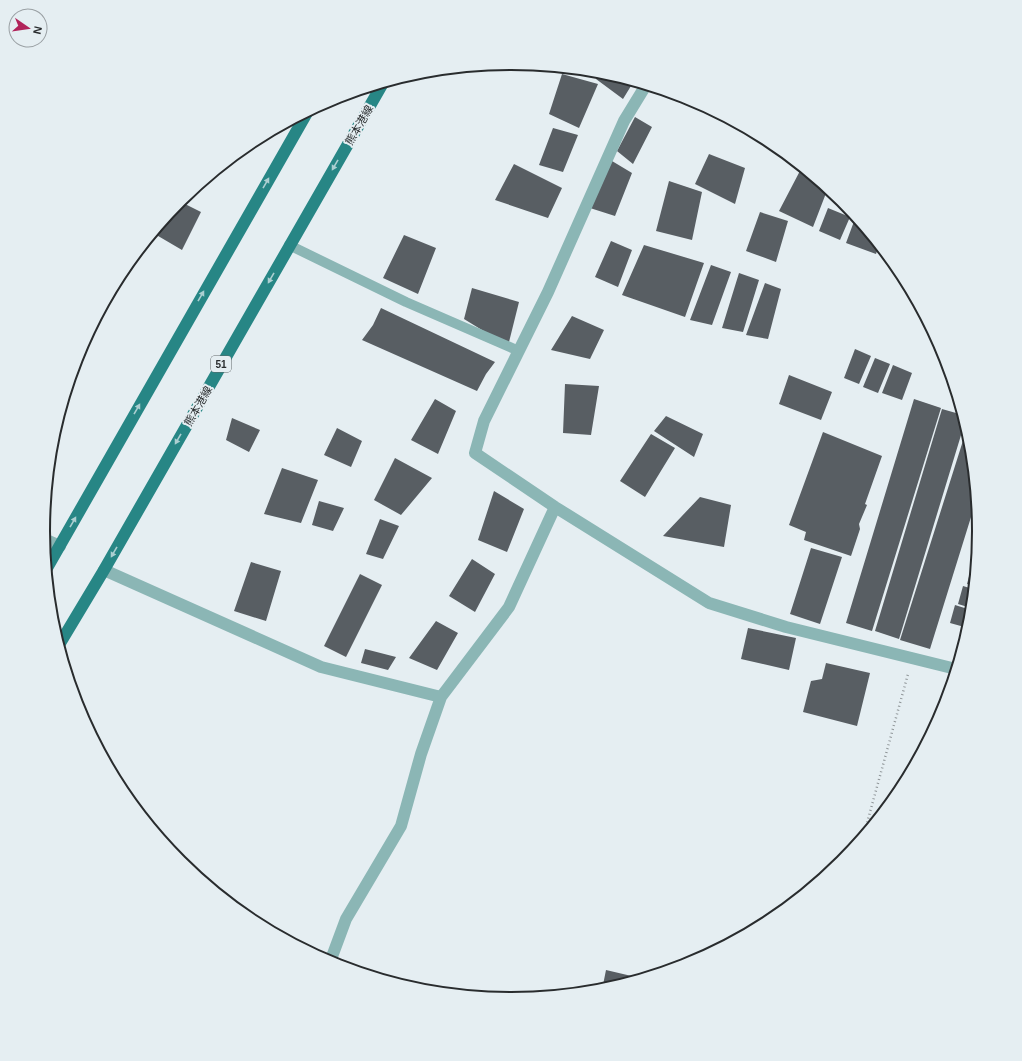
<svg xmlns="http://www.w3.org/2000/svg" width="1022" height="1061" font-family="Arial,'Noto Sans JP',sans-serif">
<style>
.building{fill:#585e63}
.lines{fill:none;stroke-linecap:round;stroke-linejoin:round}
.path{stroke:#909699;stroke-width:2.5;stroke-dasharray:1 3;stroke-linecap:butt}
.lane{stroke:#8bb6b5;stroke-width:10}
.street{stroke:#8bb6b5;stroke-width:12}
.primary{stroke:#278685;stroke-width:12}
.oneway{fill:#accfd1}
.labels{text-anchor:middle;stroke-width:4;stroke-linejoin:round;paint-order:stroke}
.shield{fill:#e5eef2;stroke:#616669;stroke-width:1}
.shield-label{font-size:10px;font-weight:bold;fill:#292c2e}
.street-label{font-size:11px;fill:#292c2e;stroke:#e5eef2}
.rim{fill:none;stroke:#292c2e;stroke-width:2}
</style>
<rect width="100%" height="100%" fill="#e5eef2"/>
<!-- building -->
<path class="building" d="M601,71l33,10 -11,18 -27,-20z
M562,74l36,10 -19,44 -30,-14z
M635,117l17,10 -19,37 -16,-13z
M553,128l25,7 -15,37 -24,-7z
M709,154l36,14 -10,36 -40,-20z
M612,161l20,12 -17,43 -25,-8z
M514,164l48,24 -14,30 -53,-18z
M802,167l26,21 -15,39 -34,-16z
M669,181l33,11 -10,48 -36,-9z
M179,201l22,11 -19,38 -29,-17z
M828,208l22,9 -10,23 -21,-9z
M760,212l28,9 -12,41 -30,-11z
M856,216l23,29 -3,9 -30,-11z
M404,235l32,13 -18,46 -35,-16z
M611,241l21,9 -14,37 -23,-10z
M644,245l60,18 -19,54 -63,-22z
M711,265l20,7 -19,53 -22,-5z
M739,273l20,7 -16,52 -21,-4z
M765,283l16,6 -13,50 -22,-4z
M472,288l47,14 -11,44 -44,-27z
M381,308l114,54 -9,12 -9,17 -115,-51 11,-15z
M572,316l32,14 -14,29 -39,-9z
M855,349l16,7 -12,28 -15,-6z
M875,358l15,6 -12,29 -15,-6z
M893,365l19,8 -10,27 -20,-7z
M789,375l43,17 -11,28 -42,-16z
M565,384l34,2 -8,49 -28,-2z
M435,399l21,12 -18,43 -27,-14z
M914,399l27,9 -69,223 -26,-8z
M942,409l21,6 2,7 -66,217 -24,-8z
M666,416l37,18 -9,23 -40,-26z
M232,418l28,12 -11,22 -23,-12z
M337,428l25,13 -11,26 -27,-12z
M967,428l3,11 6,62 -46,148 -30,-9z
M823,432l59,24 -17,48 2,1 -8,19 1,5 -9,27 -47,-16 2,-8 -17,-7z
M651,434l24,14 -30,49 -25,-16z
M395,458l37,20 -31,37 -27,-15z
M282,468l36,12 -17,43 -37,-9z
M494,491l30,18 -17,43 -29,-12z
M700,497l31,8 -7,42 -61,-11z
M319,501l25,7 -11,23 -21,-6z
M380,519l19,7 -16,33 -17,-5z
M811,548l31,9 -22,67 -30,-10z
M472,559l23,15 -20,38 -26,-16z
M251,562l30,9 -15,50 -32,-10z
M972,565l3,2 -1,19 -7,-2z
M360,574l22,11 -36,72 -22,-11z
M963,586l10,3 -2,19 -13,-4z
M955,605l16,5 -3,18 -18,-5z
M436,621l22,12 -21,37 -28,-12z
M748,628l48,10 -7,32 -48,-11z
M365,649l31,8 -8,13 -27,-7z
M826,663l44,10 -13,53 -54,-14 8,-31 11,-2z
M606,970l34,8 -38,12z"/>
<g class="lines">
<!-- path -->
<path class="path" d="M864,834l44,-160"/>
<!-- lane -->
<path class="lane" d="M289,245l117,57 113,49"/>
<!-- street -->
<path class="street" d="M646,85l-22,36 -76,171 -64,129 -9,32 80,54 154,96 77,24 170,42
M44,539l16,7
M104,570l217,97 120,30
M330,962l16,-43 55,-93 20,-72 20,-57 68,-90 46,-100"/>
<!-- primary -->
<path class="primary" d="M47,568l261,-457
M59,645l45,-75 279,-487"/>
</g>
<!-- one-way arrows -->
<defs><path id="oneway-solid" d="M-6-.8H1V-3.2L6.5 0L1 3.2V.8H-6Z"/></defs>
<g class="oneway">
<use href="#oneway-solid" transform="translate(335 165) rotate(120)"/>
<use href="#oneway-solid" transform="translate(266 183) rotate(-60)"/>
<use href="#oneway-solid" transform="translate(271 278) rotate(120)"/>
<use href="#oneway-solid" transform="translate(201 296) rotate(-60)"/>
<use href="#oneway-solid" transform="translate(137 409) rotate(-60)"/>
<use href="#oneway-solid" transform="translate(178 439) rotate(120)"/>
<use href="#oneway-solid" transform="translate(73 522) rotate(-60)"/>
<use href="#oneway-solid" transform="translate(114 552) rotate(120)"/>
</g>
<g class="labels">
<!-- shield labels -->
<rect class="shield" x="211" y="356" width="20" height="16" rx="3"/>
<g class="shield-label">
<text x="221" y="368">51</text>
</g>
<!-- street labels -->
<g class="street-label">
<text transform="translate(359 125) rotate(-60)" y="4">熊本港線</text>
<text transform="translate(198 406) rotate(-60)" y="4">熊本港線</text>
</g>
</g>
<!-- crop -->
<path d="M0 0H1022V1061H0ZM50 531a461 461 0 1 1 922 0a461 461 0 1 1-922 0Z" fill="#e5eef2" fill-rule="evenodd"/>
<path class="rim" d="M50 531a461 461 0 1 1 922 0a461 461 0 1 1-922 0Z"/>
<!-- north arrow -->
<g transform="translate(28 28) rotate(103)"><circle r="19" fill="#e5eef2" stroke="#9aa0a4"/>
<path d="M0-3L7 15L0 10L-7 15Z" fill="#b1235a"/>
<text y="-6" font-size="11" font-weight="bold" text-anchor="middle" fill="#292c2e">N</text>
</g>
</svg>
